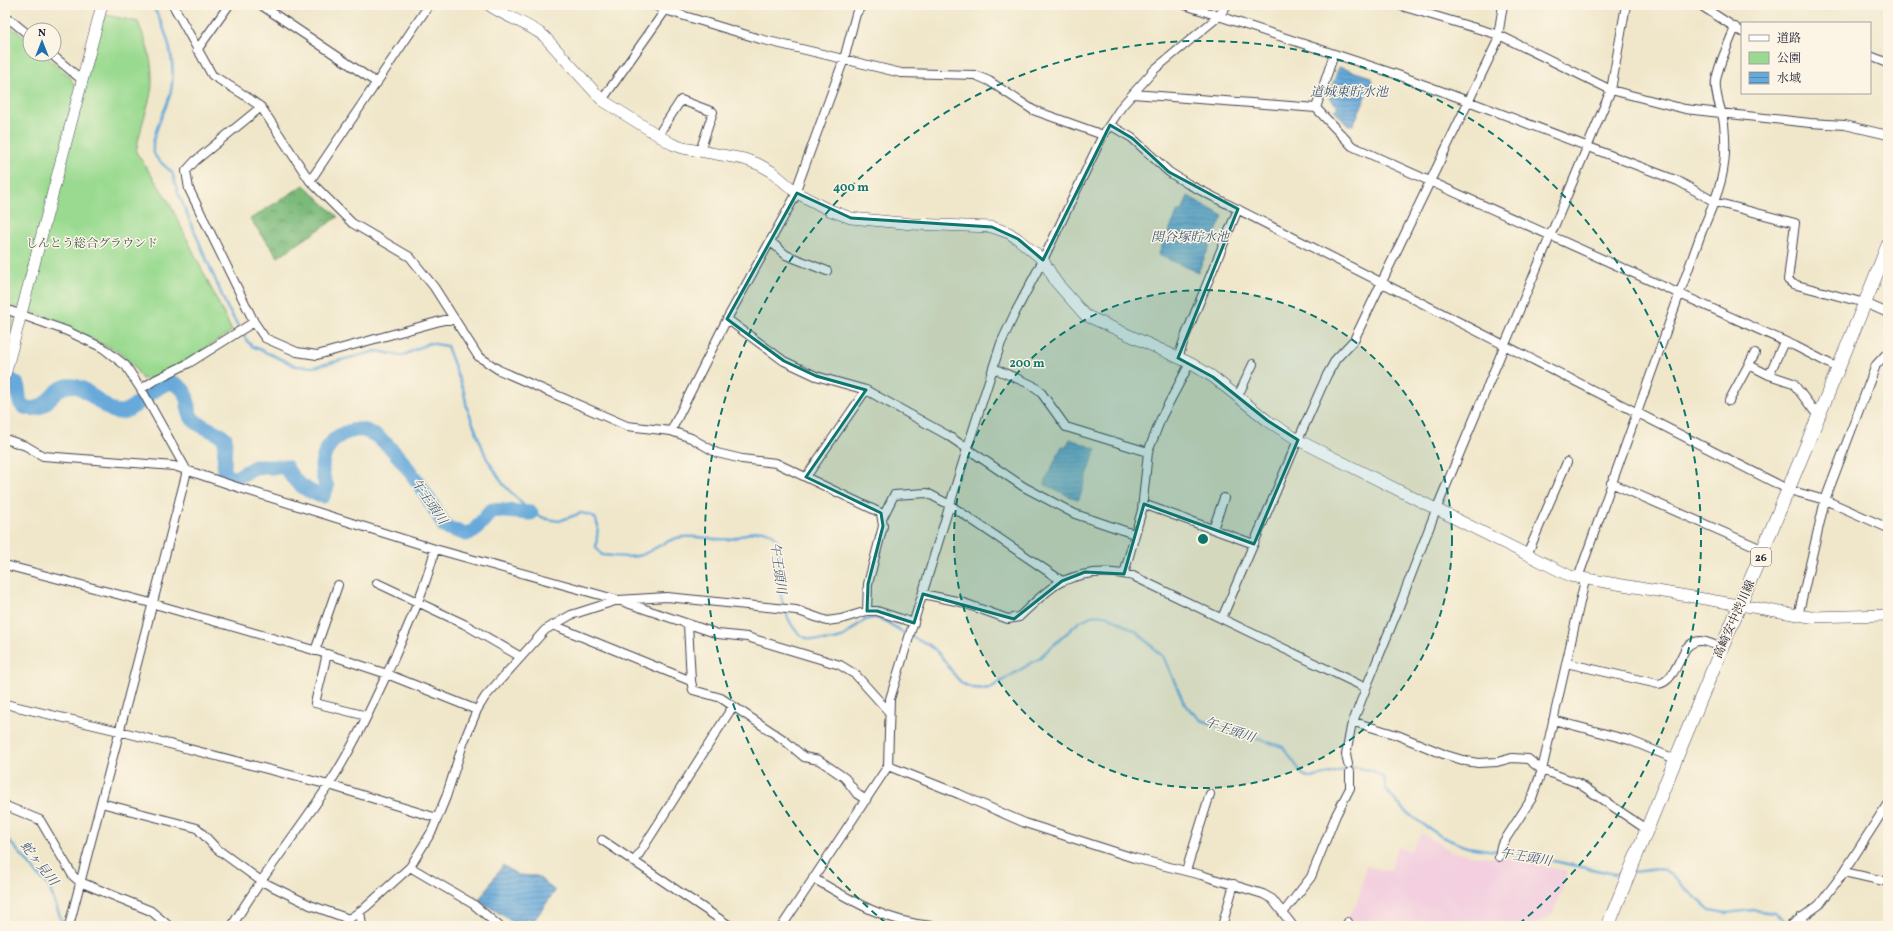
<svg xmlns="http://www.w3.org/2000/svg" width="1893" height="931" font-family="Vollkorn,'Noto Serif JP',serif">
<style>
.built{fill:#f3cfdf}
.forest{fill:url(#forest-crowns);stroke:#4e6e5a}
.green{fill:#9ada90;stroke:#5e7e66}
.water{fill:url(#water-rules);stroke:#44668a}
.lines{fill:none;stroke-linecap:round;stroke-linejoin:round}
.stream{stroke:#66a9da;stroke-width:2.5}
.river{stroke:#66a9da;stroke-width:15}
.minor-casing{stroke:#414050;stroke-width:10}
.tertiary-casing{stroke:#414050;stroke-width:12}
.primary-casing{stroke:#414050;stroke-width:14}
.minor{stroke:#fff;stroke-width:8}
.tertiary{stroke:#fff;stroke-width:11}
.primary{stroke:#fff;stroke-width:13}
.marked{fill:#0f766e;fill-opacity:0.2;stroke:#0f766e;stroke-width:3;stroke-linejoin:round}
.ring{fill:none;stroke:#0f766e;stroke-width:2;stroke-dasharray:7 5}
.labels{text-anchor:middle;stroke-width:3;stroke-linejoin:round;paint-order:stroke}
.shield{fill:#fcf5e5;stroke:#63616e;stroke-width:1}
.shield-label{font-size:11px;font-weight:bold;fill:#22223b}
.park-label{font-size:12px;fill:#465954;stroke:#fcf5e5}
.street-label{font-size:12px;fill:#22223b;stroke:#fcf5e5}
.water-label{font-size:13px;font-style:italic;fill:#3d587b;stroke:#fcf5e5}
.centre{fill:#0f766e;stroke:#fcf5e5;stroke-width:2}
.ring-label{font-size:12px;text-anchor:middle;font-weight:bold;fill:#0f766e;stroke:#fcf5e5;stroke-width:3;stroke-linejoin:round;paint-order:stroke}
</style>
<defs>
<pattern id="forest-crowns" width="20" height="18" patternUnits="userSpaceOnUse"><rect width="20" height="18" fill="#7bba7a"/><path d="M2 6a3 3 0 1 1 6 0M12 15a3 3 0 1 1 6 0" fill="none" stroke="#649765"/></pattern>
<pattern id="water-rules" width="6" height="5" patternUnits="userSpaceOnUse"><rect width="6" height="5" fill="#66a9da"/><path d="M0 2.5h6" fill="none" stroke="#5489b2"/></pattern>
</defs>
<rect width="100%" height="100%" fill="#fcf5e5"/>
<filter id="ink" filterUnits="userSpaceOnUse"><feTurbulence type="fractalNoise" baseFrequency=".025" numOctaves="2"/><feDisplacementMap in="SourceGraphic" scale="8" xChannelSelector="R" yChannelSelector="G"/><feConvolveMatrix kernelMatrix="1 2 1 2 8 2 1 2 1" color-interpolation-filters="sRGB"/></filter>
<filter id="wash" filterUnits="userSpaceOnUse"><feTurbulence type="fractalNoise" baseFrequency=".012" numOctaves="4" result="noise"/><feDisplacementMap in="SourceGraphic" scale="16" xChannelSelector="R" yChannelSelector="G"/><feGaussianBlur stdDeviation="0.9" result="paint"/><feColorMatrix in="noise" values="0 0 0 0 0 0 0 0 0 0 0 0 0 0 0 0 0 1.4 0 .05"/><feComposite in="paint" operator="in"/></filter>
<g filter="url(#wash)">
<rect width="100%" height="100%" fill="#f0e7ca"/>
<!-- built -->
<path class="built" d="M1422,833l29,18 18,4 36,3 63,13 -15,42 -19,13h-184l-5,-5 12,-18 9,-37 25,5 6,-24 13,4z"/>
<!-- forest -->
<path class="forest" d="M304,185l34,32 -60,40 -28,-38z"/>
<!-- green -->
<path class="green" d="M102,14l36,8c10,24 18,49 12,75 -5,19 -11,36 -14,55l33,50 63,129c-21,13 -67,48 -90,48l-9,-14 -16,-14 -83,-39 -20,-6 -2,10 2,5 -9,36v-335l25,20v12h14l26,23 4,8 10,3z"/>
<!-- water -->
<path class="water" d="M1339,67l32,10 1,6 -19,42h-6l-13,-15 4,-3 -10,-11z
M1188,196l35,20 -25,56 -40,-17 20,-44h4z
M1070,439l26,10 -17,50 -2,1 -33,-16 18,-38 4,1z
M503,865l15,10 19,1 18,15 -22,31 -7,-4 -4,8h-3l-40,-26z"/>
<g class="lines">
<!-- stream -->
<path class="stream" d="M152,5c15,25 26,60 18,90 -5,17 -15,32 -17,49 -2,15 11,19 19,29 3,5 4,15 6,20l49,114 20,34 5,5 44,20 18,1 63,-16 25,5 27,-13 18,3 17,46 3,16 19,49 17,27 28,29 16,6 12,2 22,-8 9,2 5,3 3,8 -2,21 6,8c13,1 26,4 39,0 14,-5 25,-16 41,-18 16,-2 33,4 48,2 12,-2 29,-13 41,-6 12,7 6,41 8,53 2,14 8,36 19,47 7,8 30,9 40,6 13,-4 25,-26 42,-20 11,4 21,13 31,18 7,4 16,5 22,11 23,19 19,45 57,40l48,-29 41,-37 12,-6 15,-1 31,17 27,26 19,43 8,10 10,9 82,27 20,28 8,3 44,-11 18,4 11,7 2,11 10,13 15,14 31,21 25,10 58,8 90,19 10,-1
M5,836l44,51 12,32 6,7
M1634,872l24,-3 7,1 45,40 16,3 26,-3 22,3 16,11"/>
<!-- river -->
<path class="river" d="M5,378c3,1 8,3 11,5 6,8 -2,22 12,25 21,5 25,-26 46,-22 16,2 32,28 47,26 17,-2 39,-35 54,-28 18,9 9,22 17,34 5,8 25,13 33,20l-1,34 4,5 8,1 19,-11h31c7,15 22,25 37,29l4,-9c-7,-16 -7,-26 2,-41 5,-7 11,-12 19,-14 6,-2 13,-3 18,-1 30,10 64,69 79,96l21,7 8,-3 18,-21 39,3"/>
</g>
</g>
<g filter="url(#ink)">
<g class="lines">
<!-- minor casing -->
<g class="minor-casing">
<path id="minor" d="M173,5l39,70 29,18 20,14 49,74 42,42 58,34 24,30 44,69 21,14 128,56 44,5 20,7 26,15 25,6 34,4 105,50 2,13 -15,58 -1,27
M261,5l116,78
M654,5l11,5 95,29 141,34 74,2 14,6 44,29 70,25
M1185,5l210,69 73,27 210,80 37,21 80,21 -7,57 5,4 72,19 23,10
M1398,5l101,30 112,55 74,19 125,14 35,2 43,10
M1700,5l42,27
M5,18l8,4 17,14
M197,50l32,-45
M51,54l31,26
M1334,54l-18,54 36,38 443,200 43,22
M1870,56l18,7
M1133,94l183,14
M602,100l67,-95
M261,107l-66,54 -9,10 3,18 65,133 11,16 32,14 20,3 127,-35h10
M1110,125l22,13 37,34 19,12 601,306 36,10 63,28
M658,135l23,-35 32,12 -13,39
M310,181l119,-176
M796,190l48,-131 12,-45 6,-9
M770,241l16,14 41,16
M5,309l62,22 36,17 23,18 18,28 43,77 -118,455
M727,319l57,42 32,15 50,14 81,45 77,52 51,27 59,20
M1784,342l-15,33 24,8 25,33
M1178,358l7,-21 53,-128
M1749,365l20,10
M993,368l39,17 8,6 26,36 82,25
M141,389l14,-9 34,-17 65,-41
M1238,396l15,-32
M1729,401l26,-48
M671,431l56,-112 70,-126
M5,439l21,7 17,10 131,10 60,20 201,63 183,51 100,34 29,3 93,28 16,10 33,37
M806,477l60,-87
M1611,483l153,67
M1143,504l111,40
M882,519l12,-24 33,-2 23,12 112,76
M1213,529l11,-31
M1527,555l40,-93
M5,565l146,38 176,51 60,20 90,36
M1124,574l18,-64 6,-58 14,-36 28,-53
M1578,578l124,-347c17,-38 27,-64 22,-107 -2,-15 -10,-29 -8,-44 3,-18 13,-36 19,-53
M377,583l87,41 57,33
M923,594l38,8 47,17 11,-2c11,-10 31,-31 44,-36 23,-10 45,-11 70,-5l233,112
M1798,616l27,-116 51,-135 12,-13
M1222,618l76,-178 29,-65 9,-16 18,-19 143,-298 6,-37
M688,624l3,57
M553,625l138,56 2,9 28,8 63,42 20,17 15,3 26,18 12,16 9,6
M315,651l23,-66
M327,654l-12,49 52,13
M1566,663l92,21c14,-1 21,-24 28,-36 12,-12 22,-6 35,0
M5,704l114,27 210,54 108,33
M1553,720l76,20 46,19
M1354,722l43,13 49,20 20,6 12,2 19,-1 15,-4 16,1 14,11 36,13 68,46
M1348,764l-2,-9 5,-28 17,-44 29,-71 39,-102 175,-420 15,-85
M888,766l71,28 66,29 109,35 67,17 62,19 9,5 21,27
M101,803l96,25 20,21 44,32 49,24 39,14
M5,804l1,2 34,14 33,56 7,6 71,29 18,15
M602,840l128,86
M1499,857l2,-11 31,-48 10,-28 43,-190
M634,862l99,-156
M410,867l63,37 26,22
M1186,871l24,-77
M1844,872l44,10
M813,878c39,23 73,44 119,48
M360,911l2,15
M1283,913l28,-36 25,-62 14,-27v-16
M1800,918l8,8
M5,925l4,1
M232,926c29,-49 65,-93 96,-140 25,-38 44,-80 63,-121 17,-39 34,-75 44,-116
M344,926l5,-7 17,-12 44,-40 22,-36 14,-34 18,-56 13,-31 8,-13 60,-67 26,-15 47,-15 49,-3 129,13 31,11 14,-2 26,-8h10l37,12
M782,926l106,-160 2,-67 77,-250 34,-106 14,-30 28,-53 60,-125 19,-29 33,-37 63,-52 9,-12
M1222,926l12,-42
M1346,926l2,-4
M1790,926l29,-21 25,-33 44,-69"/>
</g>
<!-- tertiary casing -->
<g class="tertiary-casing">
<path id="tertiary" d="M489,5c17,12 38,18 55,31l58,64 70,44 11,4 61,11 14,5 13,7 26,22 32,17 22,8 61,6 80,3 17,6 9,6 25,21 13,22 29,33 105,48 23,14 55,44 30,19 272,136 240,41 78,-2
M5,375l97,-370"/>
</g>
<!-- primary casing -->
<g class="primary-casing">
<path id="primary" d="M1608,926c90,-228 190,-453 280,-681"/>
</g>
<!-- minor -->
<use href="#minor" class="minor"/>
<!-- tertiary -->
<use href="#tertiary" class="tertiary"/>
<!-- primary -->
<use href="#primary" class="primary"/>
</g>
</g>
<!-- marked area -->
<path class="marked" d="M1110,125l22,13 37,34 69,37 -60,149 35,19 55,44 30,19 -44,104 -110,-40 -20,70 -39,-2 -23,9 -48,38 -91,-25 -9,29 -37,-12h-10l1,-27 15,-58 -2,-13 -75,-36 60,-87 -50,-14 -32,-15 -57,-42 70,-126 54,25 141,9 26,12 25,21z"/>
<!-- distance rings -->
<circle cx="1203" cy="539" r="249" fill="#0f766e" fill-opacity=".12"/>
<g class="ring">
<circle cx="1203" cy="539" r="249"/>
<path d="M886 923A498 498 0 1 1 1520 923"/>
</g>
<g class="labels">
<!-- shield labels -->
<rect class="shield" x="1751" y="548" width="20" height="18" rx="3"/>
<g class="shield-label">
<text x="1761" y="561">26</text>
</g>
<!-- park labels -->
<g class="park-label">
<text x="92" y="247">しんとう総合グラウンド</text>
</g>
<!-- street labels -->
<g class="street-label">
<text transform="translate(1734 619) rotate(-66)" y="4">高崎安中渋川線</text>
</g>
<!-- water labels -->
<g class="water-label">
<text x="1349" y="96">道城東貯水池</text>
<text x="1190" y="241">関谷塚貯水池</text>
<text transform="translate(430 501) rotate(55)" y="5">午王頭川</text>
<text transform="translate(779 568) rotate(82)" y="5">午王頭川</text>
<text transform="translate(1230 729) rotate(19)" y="5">午王頭川</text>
<text transform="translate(1526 856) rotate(10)" y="5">午王頭川</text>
<text transform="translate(40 863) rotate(52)" y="5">蛇ヶ見川</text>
</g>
</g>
<circle cx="1203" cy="539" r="6" class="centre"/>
<g class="ring-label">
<text x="851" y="191">400 m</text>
<text x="1027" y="367">200 m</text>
</g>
<!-- margin -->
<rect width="1893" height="931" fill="none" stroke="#fcf5e5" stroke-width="20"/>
<!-- legend -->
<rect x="1741" y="22" width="130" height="72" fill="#fcf5e5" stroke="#a5a1a1"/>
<rect x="1749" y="35" width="20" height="6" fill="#ffffff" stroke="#a5a1a1"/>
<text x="1777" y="42" font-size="12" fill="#22223b">道路</text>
<rect x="1749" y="52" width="20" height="12" fill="#9ada90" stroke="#a5a1a1"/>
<text x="1777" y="62" font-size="12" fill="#22223b">公園</text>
<rect x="1749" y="72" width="20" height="12" fill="url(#water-rules)" stroke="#a5a1a1"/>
<text x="1777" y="82" font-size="12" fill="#22223b">水域</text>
<!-- north arrow -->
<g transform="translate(42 42)"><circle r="19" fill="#fcf5e5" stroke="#a5a1a1"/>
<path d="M0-3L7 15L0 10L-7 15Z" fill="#1f6fb2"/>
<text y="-6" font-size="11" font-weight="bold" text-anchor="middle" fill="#22223b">N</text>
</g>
</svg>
